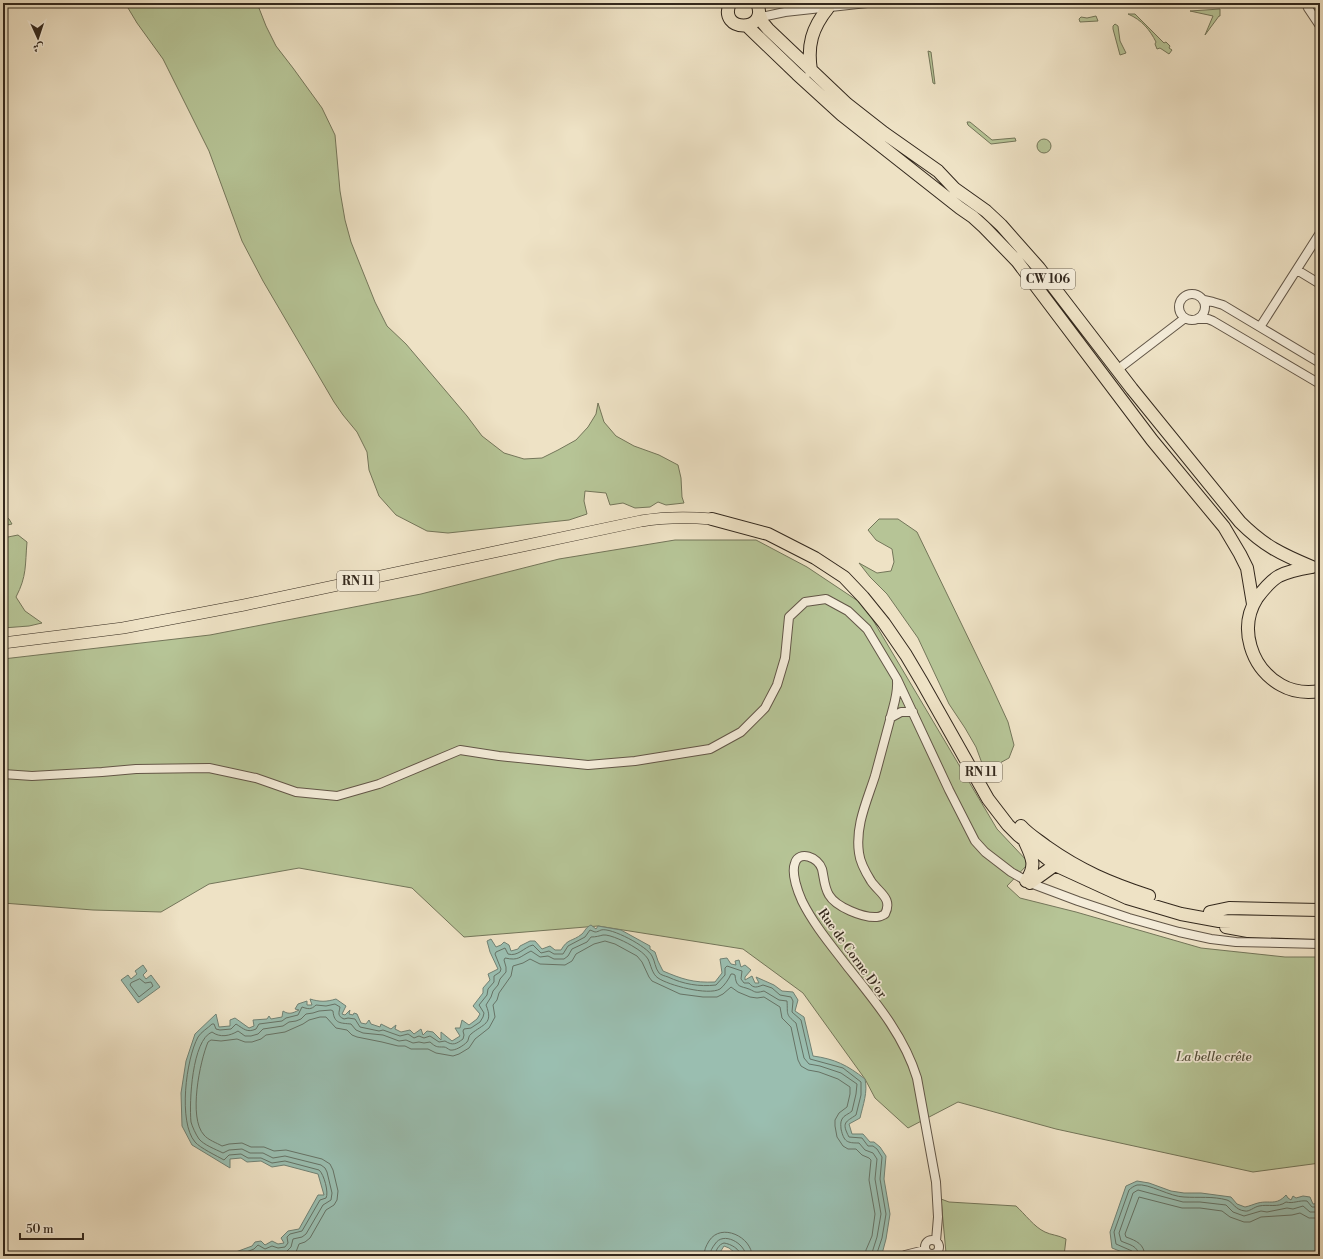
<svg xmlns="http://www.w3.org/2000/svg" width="1323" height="1259" font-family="'Libre Bodoni',Amiri,serif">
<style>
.green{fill:#b6c496;stroke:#74765a}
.water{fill:#9abeb0;stroke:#718275}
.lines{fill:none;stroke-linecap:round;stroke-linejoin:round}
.shore{stroke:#667366;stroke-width:1}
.minor-casing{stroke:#625647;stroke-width:10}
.major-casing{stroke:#33281d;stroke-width:12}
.highway-casing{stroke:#33281d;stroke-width:14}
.minor{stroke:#f4ecd9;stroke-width:8}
.major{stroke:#eee2c5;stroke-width:11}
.highway{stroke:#eee2c5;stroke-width:12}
.labels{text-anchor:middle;stroke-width:3.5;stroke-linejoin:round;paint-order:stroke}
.shield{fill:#f4ecd9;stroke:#6d6355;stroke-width:1}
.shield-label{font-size:12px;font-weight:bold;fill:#33281d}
.street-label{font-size:13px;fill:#33281d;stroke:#f4ecd9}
.park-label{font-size:13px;font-style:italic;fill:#544f3b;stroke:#f4ecd9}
</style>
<rect width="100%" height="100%" fill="#eee2c5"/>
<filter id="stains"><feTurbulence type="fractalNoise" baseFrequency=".005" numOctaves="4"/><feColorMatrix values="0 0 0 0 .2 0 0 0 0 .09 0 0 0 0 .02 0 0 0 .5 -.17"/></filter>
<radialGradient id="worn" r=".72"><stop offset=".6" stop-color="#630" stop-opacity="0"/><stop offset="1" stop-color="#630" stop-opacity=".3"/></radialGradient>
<!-- green -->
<path class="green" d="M125,3h132l9,23 10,20 17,22 29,40 13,27 5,56 5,29 6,22 24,60 12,24 19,18 61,72 15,20 22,17 20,6 18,-1 16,-8 18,-10 12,-13 8,-13 2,-11 6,19 12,14 18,10 25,9 19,10 3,13 1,19 2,6 -18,2 -8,-3 -8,5 -15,1 -12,-5 -13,2 -4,-12 -21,-2 -1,10 3,13 -18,6 -121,13 -21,-2 -31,-16 -17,-19 -10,-26 -2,-18 -10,-20 -14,-17 -9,-13 -71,-121 -21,-40 -33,-90 -46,-92 -26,-36z
M1220,9v7h-1l-14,19 8,-19 -23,-5z
M1128,14h7l29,29 2,-1 4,4 -1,2 3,2 -3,4 -9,-6 -3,1 -2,-5 1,-2c-6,-12 -14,-22 -28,-28z
M1096,16l2,5 -18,1 -1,-3 2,-2 6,1z
M1115,24l3,2 2,15 6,12 -6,2 -7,-26v-3z
M928,51l3,1 4,32 -2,-1z
M967,122h3l22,18 23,-2 1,3 -25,3 -23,-19z
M1037 146a7 7 0 1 1 14 0a7 7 0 1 1-14 0Z
M3,515l6,4 3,5 -9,2z
M879,519h19l19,13 74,153 17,37 6,23 -5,13 -11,6 -6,6 -9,-4 -7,-19 -11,-19 -16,-24 -31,-66 -31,-44 -17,-17 -11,-14 18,10 14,-2 3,-9 -2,-13 -16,-9 -8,-10z
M18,535l9,7c-2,23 0,34 -11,55l9,14 17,12 -13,3 -26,2v-90z
M675,540h81l51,27 57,38 133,224 32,34 -22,23 13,12 56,14 125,36 84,9h35v206l-67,9 -197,-43 -98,-27 -50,26 -33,-30 -10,-19 -62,-86 -60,-44 -145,-23 -134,11 -52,-49 -113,-20 -90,16 -48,28 -68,-2 -90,-7v-244l207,-24 211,-41 138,-35z
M941,1199l8,3 67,4c9,8 18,21 29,26 6,3 13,3 21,7l-2,17h-97l-21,-3z"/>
<!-- water -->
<path class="water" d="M591,925l5,4 2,-3 23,4 29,16v3l5,3 3,9 5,10c19,8 30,12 52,11l7,-9 -2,-14 7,-1 4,6 5,1 -1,-4 4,-1 2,7 4,-2 6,5 -6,7v3l7,-4 3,7h4l-3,-6 18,8 8,6 11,1 5,8 -3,11 9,6 9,39c22,3 34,9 52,23 3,13 -2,26 -5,39l-11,6 3,10h11l7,8h4l6,5 6,9 -2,23 6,35 -4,25 -4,15 -16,2h-127l-10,-8 -5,-2 -5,8v2h-494l27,-10 3,-4 6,-1 4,4 7,-4 6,3 6,-1 -3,-5 7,-7 11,-2 19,-34h6l-6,-21 -34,-9 -12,2 -11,-6 -14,1 -6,-4 -11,1v9l-38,-23 -10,-19 -1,-33 5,-32 9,-27 21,-20 3,13 11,-1v-6l5,-2 14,10 5,-2 -1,-6 14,-1 2,-3 2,3 11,-2 1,-6c6,4 10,2 16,-1l-4,-1 3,-5 9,-3v4h5l-2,-6c10,3 16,3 26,0l10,7 -4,8 3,1 5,-5 -1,4 4,1 1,-2 3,1 4,9 5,1 3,-4 2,4 9,3 1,-3 10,5 5,-4 -1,4 6,3 9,-2 4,4 7,-5 2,6 4,-4 6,1 8,8v-8l11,9 8,-5 -5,-8h5l2,-8 7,5 8,-6 3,-5 -7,-8 10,-13v-5l7,-8 -2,-6 10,-5 -8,-17 -3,-11 4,-2 5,8 5,-2 3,-3 5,3 2,6 7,-2 2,-3 10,-5h5l7,8 8,-3 5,4h6c7,-12 11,-8 21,-16 3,-3 4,-7 9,-9z
M143,965l4,6 -4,4 3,4 5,-4 9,12 -22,16 -17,-23 7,-5 3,4 6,-5 -2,-3z
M1137,1181l12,2 22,8 13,2h17l30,4 6,7 8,3c5,-1 9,-3 13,-4 12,-3 18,3 28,-8l2,3 3,2 2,-4 3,2 7,-2 7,1 3,7 7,-1v53h-188l-20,-8 -2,-16 16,-46z"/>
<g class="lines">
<!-- shore -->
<path class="shore" d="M140,979l5,4 6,-1 2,4 -14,11 -9,-12 1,-2z
M236,1256l18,-7 4,-4 7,4 7,-3 6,2 7,-1 3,-4 -1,-6 3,-3 12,-3 18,-31 6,-2c3,-5 -2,-24 -7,-28l-34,-9 -13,2 -11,-5h-13l-7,-4 -12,1 -5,5c-7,-4 -24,-12 -29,-18 -17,-20 -9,-83 3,-105 3,-5 10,-9 14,-13h2l2,5 4,1 11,-1 5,-5c8,5 11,9 20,5l3,-5 23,-3 4,-3 12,-3 4,-8c6,2 9,3 14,-2l10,1 9,-2 5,3c-1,6 -3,9 4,12l4,-1 7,1 5,8 19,4 4,-1 17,6 8,-2 6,4 5,-2 5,2 6,-2 9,6 6,-1c8,5 11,3 18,-2l1,-4 -1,-4 1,-2 7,-1 9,-6 3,-5 1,-4 -5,-8 8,-10 1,-6 6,-7v-6l6,-4 1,-3 -6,-15 1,-2 9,-4 3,6c10,3 16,-7 25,-9l8,8 8,-2 5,3h9l5,-8 17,-9 5,-7 5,2c2,0 4,-1 6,-2 10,-3 47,17 51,26 3,5 3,12 7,17 2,2 6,3 9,4 15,7 31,10 48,8l9,-10v-7l2,-2 15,5 -1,8 3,4h5c5,6 8,4 14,2l9,3 8,7 11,2 2,4 -1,11 9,8 9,39 33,9 18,14v13l-5,20c-10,7 -15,7 -7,22l13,1 6,8h5l4,3 5,8 -2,22 6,35 -4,24 -6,18
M250,1256l9,-4 6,2 7,-2 7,1 7,-1 5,-5 2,-8 9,-2 4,-3 17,-29 8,-5 1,-7 -5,-21 -2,-4 -4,-3 -36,-9 -12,2 -10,-5h-13l-8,-4 -13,1 -6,3c-8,-4 -19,-8 -24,-14 -3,-4 -7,-13 -8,-17 -2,-20 1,-82 21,-90 8,6 18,4 26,-1l7,5h6l7,-2 5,-5 20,-3 6,-4 7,-1 5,-2 5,-5 7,-1 6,-2 12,-1 2,1c1,13 8,12 18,13l5,6 7,3 20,2 16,6 7,-1 7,3 6,-1 5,1 6,-1c6,5 6,5 14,5 2,0 4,2 6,3 5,1 13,-4 17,-8 2,-2 1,-6 4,-8 12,-10 23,-10 15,-29l5,-8 2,-6 5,-6 2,-6 6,-7v-5l-2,-7 1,-2c14,3 14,-1 26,-7l9,6 8,-1 6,3h10l4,-3 4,-7 15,-7 4,-5c5,0 8,-1 12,-2 7,-1 25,8 31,12 5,3 11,7 14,12 3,6 4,15 10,19 10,7 50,18 62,11 4,-3 9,-10 11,-15h2l2,1c1,10 3,11 11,13 10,3 7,6 18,3l15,9 8,1c1,13 -2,13 9,22l8,35 5,6 11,2 21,7 16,11 -1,10 -4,17c-3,3 -8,4 -10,8 -2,4 -1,7 -1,10 3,13 6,14 18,14l6,7 8,3 4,6 -2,20 6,35 -4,23 -6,19
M291,1256l5,-4 3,-8 6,-2 5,-4 16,-28 8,-5 3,-5 1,-9 -5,-21 -3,-6 -8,-5 -36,-9 -12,1 -10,-4h-13l-9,-4 -13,1 -7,2c-5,-3 -14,-6 -18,-11 -16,-17 -4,-74 4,-93l3,-2 10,1 16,-2 8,3h7l9,-3 5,-4 19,-3 18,-8 6,-4 11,-3h6l10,11 11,2 5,5 5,2 25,5 16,4h7l6,3h17l8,4 17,3 6,-2 10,-6 6,-9 14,-11 6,-11 -2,-12 4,-5 2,-7 12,-17 2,-10 10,-3 7,-4 10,5 25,1 7,-4 4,-7 18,-10 11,-3 10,3 22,12 5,6 7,15 3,4 28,13 23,3h14l6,-3 8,-7 7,5 12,5 7,1 7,-1 16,10 2,11 9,9 7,33 3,6 7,4 11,2 19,7 12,8v7l-3,13 -8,6 -4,7v6l2,11 6,9 5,3h8l6,6 7,3 2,2 -2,20 6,34 -3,22 -6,14 -1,6
M704,1256c0,-6 2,-10 5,-15 12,-19 43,-4 43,15
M710,1256c0,-5 2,-8 5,-12 8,-13 30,-1 31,12
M715,1256c0,-5 4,-12 9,-13 7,1 16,6 17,13
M1134,1256l-2,-5 -16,-7 -2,-12 15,-42c2,-2 5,-4 8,-5 11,-2 34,12 47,12 14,1 29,-1 43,3 6,2 8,10 18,11 4,1 9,-4 14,-5 9,-2 19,2 27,-4 7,2 13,-2 21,-1l5,6h8
M1139,1256c-1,-11 -10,-11 -18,-15l-2,-8 14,-40 5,-3 45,12h17l26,3 7,7 11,4 17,-5 6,1 20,-4 6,1 10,-3 7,6h10
M1145,1256c-1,-12 -8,-15 -19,-19l-1,-3 14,-37 43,11h18l22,3 8,6 14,5h6l11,-5 31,-2 8,-2 9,5h11"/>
<!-- minor casing -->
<g class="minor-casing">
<path id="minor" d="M1306,3l2,5 12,18
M757,18l28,-6 82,-9
M1297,270l23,14
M1179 307a13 13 0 1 1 26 0a13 13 0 1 1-26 0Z
M1204,300l9,2 10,3 97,58
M1197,319h11l5,2 107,63
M1260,327l60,-94
M1117,370l68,-52
M897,681c1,15 -4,25 -7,39 -5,19 -10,37 -15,56 -8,25 -20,50 -16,77 1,9 7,20 12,28 8,12 22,17 14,33 -2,1 -5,3 -8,3 -14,1 -41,-10 -48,-22 -5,-8 -5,-18 -7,-26 -4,-12 -23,-19 -27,-6 -4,10 3,29 7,38 12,24 29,44 45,65 27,34 57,69 70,112l19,104 2,35 -2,24
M890,718l11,-6h12
M3,774l29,2 70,-4 34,-3 73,-1 47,10 40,14 41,4 42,-12 81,-34 39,6 89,9 47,-4 75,-12 31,-17 24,-24 12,-23 8,-27 4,-41 16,-15 21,-3 22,12 19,18 30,50 52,111 26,51 10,11 26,20 19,11 48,18 51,17 50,14 32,7 25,3 84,2
M925 1247a7 7 0 1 1 14 0a7 7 0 1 1-14 0Z
M905,1255l20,-5"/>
</g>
<!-- major casing -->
<g class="major-casing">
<path id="major" d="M3,643l120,-15 121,-23 397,-84c24,-4 47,-4 71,-2"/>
</g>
<!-- highway casing -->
<g class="highway-casing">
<path id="highway" d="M730,3c-13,30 40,30 27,0
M759,13l4,10 5,6 79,75 37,29 54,38 17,18 31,22 15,14 38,43 93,121 108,133c24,24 41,32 72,45
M747,26l50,48 45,41 118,93 13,9 11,10 33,34 135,179 72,87 16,27 7,14 6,36
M811,71c-4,-26 1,-43 17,-63
M712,519l56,15 47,24 29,19 19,20 21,26 22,32 16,27 66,117 20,26 10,10 37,30 72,33 54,16 38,7 101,2
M1311,567c-12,2 -22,4 -32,9 -9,5 -16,14 -22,22 -19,30 -6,70 24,87 12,7 26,8 39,6
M1021,826c7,8 17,14 26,21 34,24 63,36 102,49
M1025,842c7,15 12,24 1,39
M1030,883l25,-18 6,1
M1210,912l19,-4 91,2
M1226,927l22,4 72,2"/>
</g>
<!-- minor -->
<use href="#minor" class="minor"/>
<!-- major -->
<use href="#major" class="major"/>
<!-- highway -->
<use href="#highway" class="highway"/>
</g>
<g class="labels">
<!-- shield labels -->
<g class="shield">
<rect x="1021" y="269" width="54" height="20" rx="3"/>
<rect x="337" y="571" width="42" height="20" rx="3"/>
<rect x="960" y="762" width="42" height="20" rx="3"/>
</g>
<g class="shield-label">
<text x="1048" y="283">CW 106</text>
<text x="358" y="585">RN 11</text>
<text x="981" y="776">RN 11</text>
</g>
<!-- street labels -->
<g class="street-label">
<text transform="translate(853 953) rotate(54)" y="5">Rue de Corne D'or</text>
</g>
<!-- park labels -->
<g class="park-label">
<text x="1214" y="1061">La belle crête</text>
</g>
</g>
<!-- margin -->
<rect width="1323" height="1259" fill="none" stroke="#eee2c5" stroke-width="16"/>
<rect x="4" y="4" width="1315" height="1251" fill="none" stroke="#33281d" stroke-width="2"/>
<rect x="8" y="8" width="1307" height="1243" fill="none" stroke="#33281d"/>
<!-- north arrow -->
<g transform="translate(38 38) rotate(177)" stroke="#f4ecd9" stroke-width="3" paint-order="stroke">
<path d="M0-3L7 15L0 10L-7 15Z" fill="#33281d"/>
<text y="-6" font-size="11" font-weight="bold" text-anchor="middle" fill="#33281d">ش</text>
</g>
<!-- scale -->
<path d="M20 1233v6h63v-6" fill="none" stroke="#33281d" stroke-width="2"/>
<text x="26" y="1233" font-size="12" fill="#33281d" stroke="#f4ecd9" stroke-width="3" paint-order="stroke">50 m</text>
<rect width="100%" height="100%" filter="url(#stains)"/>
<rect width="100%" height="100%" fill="url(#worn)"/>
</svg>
